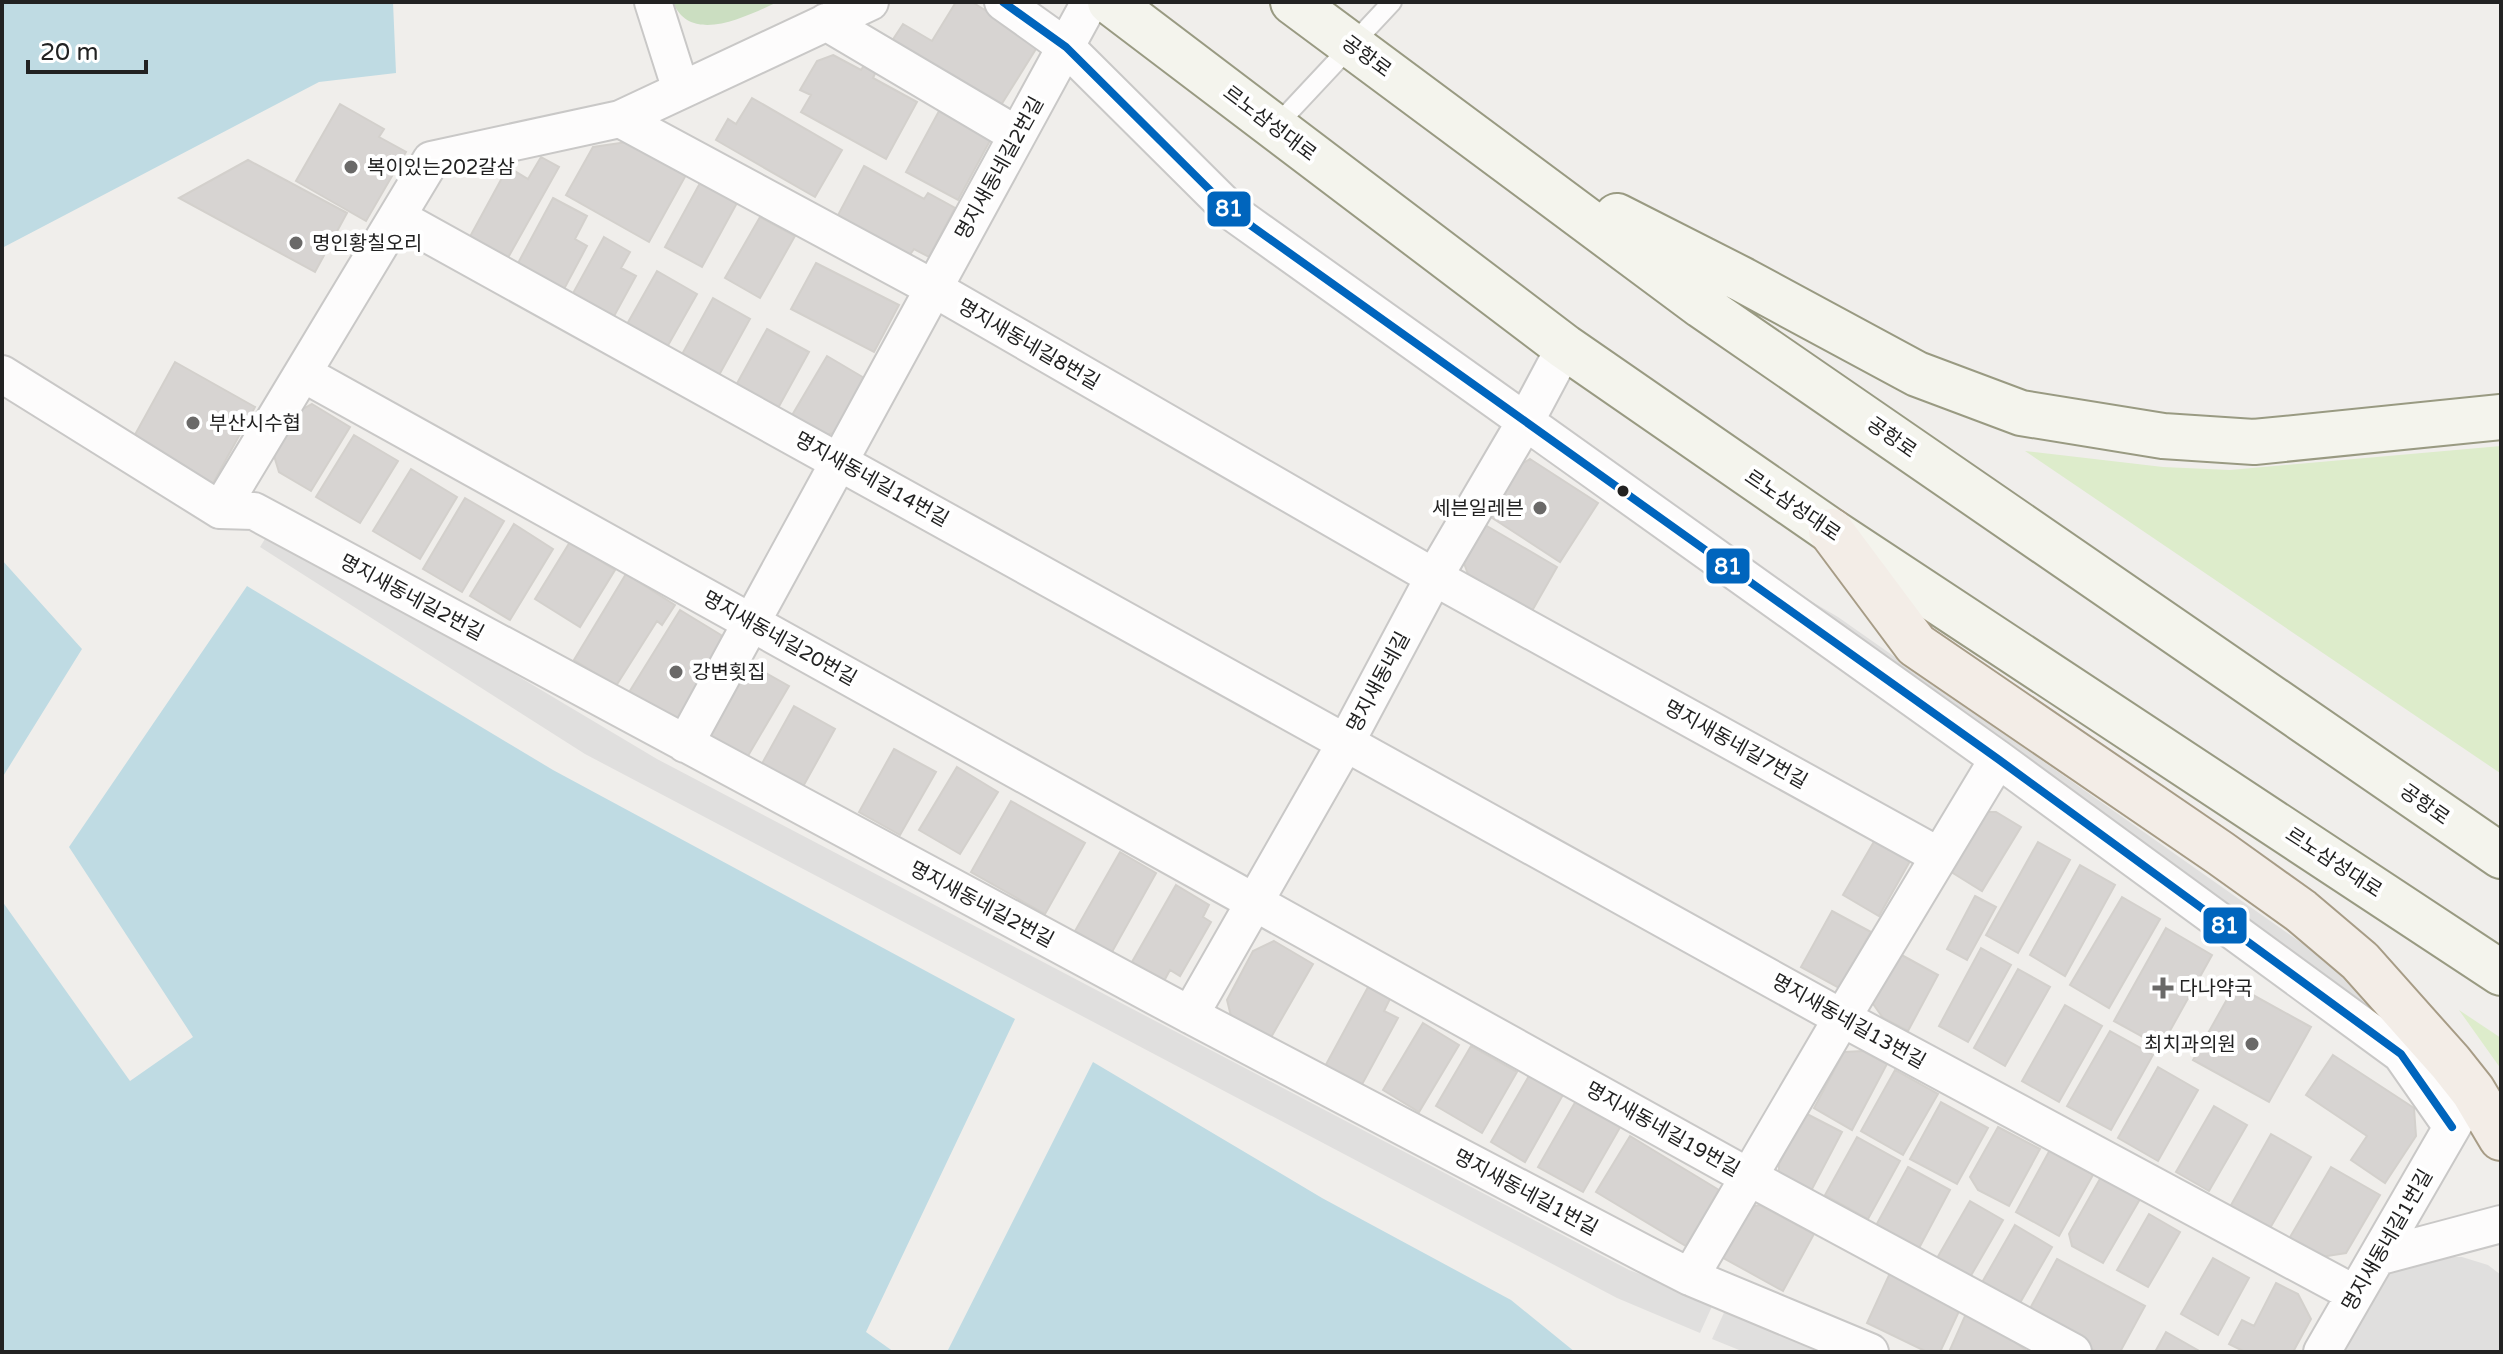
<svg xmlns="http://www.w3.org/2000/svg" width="2503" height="1354" font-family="'Varela Round','Noto Sans KR',sans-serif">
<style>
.grass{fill:#ddeccb}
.forest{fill:#cbdec1}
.parking{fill:#e0dfde}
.water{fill:#bfdbe3}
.building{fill:#d7d4d2;stroke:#d3d0cc;stroke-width:2}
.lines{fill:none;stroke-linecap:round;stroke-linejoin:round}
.service-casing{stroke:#c9c8c7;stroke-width:22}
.minor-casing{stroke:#c9c8c7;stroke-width:40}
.secondary-casing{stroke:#999a82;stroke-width:48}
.primary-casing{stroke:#a79c86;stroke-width:48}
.service{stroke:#fdfcfc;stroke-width:18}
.minor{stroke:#fdfcfc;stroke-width:36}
.secondary{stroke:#f4f4ed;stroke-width:44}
.primary{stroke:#f3ede7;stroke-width:44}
.bus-1-casing{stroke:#fff;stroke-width:14}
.bus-1{stroke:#0065bd;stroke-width:8}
.poi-dot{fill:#6a6968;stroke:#fff;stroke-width:3}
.bus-dot{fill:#222;stroke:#fff;stroke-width:3}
.labels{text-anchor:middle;stroke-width:8;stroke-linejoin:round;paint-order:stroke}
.street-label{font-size:20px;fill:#222;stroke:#fff}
.poi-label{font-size:20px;fill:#222;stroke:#fff;text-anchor:start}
.line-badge{stroke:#fff;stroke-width:3}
.badge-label{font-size:22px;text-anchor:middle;font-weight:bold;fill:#fff}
</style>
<rect width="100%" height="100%" fill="#f0eeeb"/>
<!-- grass -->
<path class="grass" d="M2501,446l-1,327 -475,-322 138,16 67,3z
M2459,1010l42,28v31z"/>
<!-- forest -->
<path class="forest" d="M673,2h105c-28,12 -87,45 -105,0z"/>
<!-- parking -->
<path class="parking" d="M271,529l386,230 972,511 85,32 -14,31 -83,-35 -1032,-544 -325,-207z
M1739,559l99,58 482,339 29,24 63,94 -79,-65z
M2445,1257h17l26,8 13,10v77h-156l43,-82z
M1727,1306l112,46h-95l-32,-13z"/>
<!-- water -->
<path class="water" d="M2,2h391l3,71 -77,9 -317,166z
M2,560l80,89 -80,129z
M247,586l306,184 462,249 -149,313 28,20h-892v-451l128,180 63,-44 -124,-190z
M1093,1062l229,136 189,102 64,52h-628z"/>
<!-- building -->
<path class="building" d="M956,2h16l67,42 -41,66 -108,-66 13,-20 29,17z
M833,55l28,15 6,-9 11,6 -5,11 44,24 -31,57 -85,-47 10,-17 -11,-5 17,-29z
M752,98l90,52 -27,47 -99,-57 12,-21 8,5z
M340,104l44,25 -5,8 27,15 -40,69 -70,-40z
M939,111l52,28 -33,61 -52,-28z
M627,142l59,33 -37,67 -83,-47 27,-48z
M541,157l18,10 -54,96 -38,-21 41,-75 20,12z
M248,160l99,53 -32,59 -136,-74z
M864,166l60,33 4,-6 27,15 -26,49 -15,-8 -5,7 -72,-39z
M700,183l37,20 -35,64 -37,-20z
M553,198l34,18 -12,23 12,7 -24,45 -46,-26z
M760,217l35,19 -35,62 -35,-20z
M604,237l26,15 -9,16 15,8 -23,42 -41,-23z
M816,263l83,42 -25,47 -83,-43z
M657,271l40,23 -31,55 -40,-23z
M713,298l37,21 -32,58 -37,-21z
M767,329l42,23 -32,58 -42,-23z
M827,356l44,26 -30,50 -19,3 -31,-18z
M175,362l80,45 -43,78 -80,-45z
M312,404l38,23 -39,64 -32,-19 -7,-23 17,-32z
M354,435l44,26 -38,62 -44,-26z
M1530,459l68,44 -38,59 -77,-50 27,-41z
M411,469l46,28 -37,62 -47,-28z
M465,498l39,23 -42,71 -39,-23z
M1480,522l77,45 -25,44 -64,-37 -7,-19z
M514,524l39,25 -43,71 -40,-24z
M570,542l45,28 -35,57 -45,-28z
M626,574l49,31 -13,20 -5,-4 -41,65 -42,-26z
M680,610l41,25 2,16 -39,66 -18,1 -38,-24z
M748,663l41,23 -44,75 -31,-18 -5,-11z
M794,706l41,23 -35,63 -41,-23z
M894,749l42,23 -36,63 -41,-23z
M957,767l41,25 -38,62 -41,-24z
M1011,801l74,42 -40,71 -74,-42z
M1983,812h13l25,15 -39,64 -34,-21z
M1875,840l35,21 -31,55 -36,-21z
M2038,842l32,18 -52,93 -32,-18z
M1120,852l36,21 -44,79 -37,-21z
M2080,865l35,20 -50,91 -35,-21z
M1176,885l33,20 -6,12 8,5 -31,54 -10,-6 -6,11 -32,-19z
M1975,896l21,11 -29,53 -20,-11z
M2122,897l38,22 -51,89 -39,-23z
M1832,911l39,21 -32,56 -38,-21z
M2166,928l46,27 -51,92 -47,-26z
M1274,941l39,23 -43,75 -39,-23 -4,-16 26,-49z
M1981,948l30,17 -43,77 -29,-16z
M1898,953l40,22 -30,56 -25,-13 -12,-17z
M2018,969l32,18 -45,79 -31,-18z
M2235,985l76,42 -42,75 -76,-42z
M1368,987l22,12 -6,12 14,7 -39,72 -36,-20z
M2065,1005l37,21 -43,76 -37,-21z
M1423,1023l36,22 -40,67 -36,-22z
M2110,1031l43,24 -42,75 -44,-24z
M1471,1046l46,26 -35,61 -46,-27z
M1863,1051l24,13 -35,66 -38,-22 30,-56z
M2333,1055l81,53 2,28 -31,47 -34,-23 16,-24 -61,-41z
M2158,1067l40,23 -40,71 -40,-23z
M1895,1070l43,24 -35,61 -42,-24z
M1530,1074l34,19 -39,69 -34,-20z
M1577,1099l45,25 -39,68 -45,-25z
M1941,1102l47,26 -31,56 -47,-25z
M2214,1106l33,19 -38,66 -33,-19z
M1805,1113l37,19 -31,59 -32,-16v-11z
M1998,1127l42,22 -31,57 -31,-16 -8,-13z
M2271,1134l40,23 -42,73 -39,-23z
M1630,1136l89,54 -33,56 -90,-54z
M1857,1137l43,24 -32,58 -43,-24z
M2051,1148l43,25 -35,63 -43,-24z
M1908,1167l42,23 -33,62 -43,-23z
M2331,1167l49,28 -34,58 -25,4 -32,-18z
M2101,1177l39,22 -37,64 -31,-17 -3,-12z
M1970,1201l33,19 -34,59 -33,-19z
M1760,1205l54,29 -31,57 -65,-36 26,-47z
M2149,1214l31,18 -32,55 -31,-17z
M2015,1225l37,22 -35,61 -37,-22z
M2213,1258l36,20 -31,57 -37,-21z
M2057,1259l88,47 -25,46h-23l-70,-38z
M1890,1273l71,34 -21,45h-13l-60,-29z
M2276,1283l22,11 13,25 -18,33h-48l-16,-8 13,-24 12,6z
M1969,1307l59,45h-79z
M2166,1332l35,20h-46z"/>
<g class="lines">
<!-- service casing -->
<g class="service-casing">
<path id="service" d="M1275,127l117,-125"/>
</g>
<!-- minor casing -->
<g class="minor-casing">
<path id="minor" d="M653,2l28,88
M1003,2l63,45 166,165 766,547 403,295 51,73
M826,22l191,113
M620,119l313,169 501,289 505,279
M397,217l1445,801 513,276
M2,374l218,136
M304,374l1443,802 326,176
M220,510l34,1 936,504 455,239 45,23 180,75
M220,510l211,-350 189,-41 250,-117
M685,744l405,-742
M1190,1015l156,-273 88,-165 91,-155 40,-75
M2377,1257l124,-33
M1690,1277l152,-259 156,-259
M2322,1352l141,-244"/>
</g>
<!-- secondary casing -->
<g class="secondary-casing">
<path id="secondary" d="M1110,2l455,345 266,184 670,442
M1293,2l409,304 799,550
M1617,216l126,64 174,94 104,39 142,23 91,6 247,-25"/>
</g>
<!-- primary casing -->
<g class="primary-casing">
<path id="primary" d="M1831,531l85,114 304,208 81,58 59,50 90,101 23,29 28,47"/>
</g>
<!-- service -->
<use href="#service" class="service"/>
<!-- minor -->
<use href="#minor" class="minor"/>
<!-- secondary -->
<use href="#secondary" class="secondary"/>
<!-- primary -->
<use href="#primary" class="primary"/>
<!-- bus-1 casing -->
<g class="bus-1-casing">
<path id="bus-1" d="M1003,2l63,45 166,165 766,547 403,295 51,73"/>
</g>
<!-- bus-1 -->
<use href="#bus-1" class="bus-1"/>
</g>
<!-- markers -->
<g class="poi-dot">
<circle cx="351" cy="167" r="8"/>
<circle cx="296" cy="243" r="8"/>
<circle cx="193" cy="423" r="8"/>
<circle cx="1540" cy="508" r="8"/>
<circle cx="676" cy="672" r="8"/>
<path d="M2159 976h8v8h8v8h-8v8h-8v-8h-8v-8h8z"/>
<circle cx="2252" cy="1044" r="8"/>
</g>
<circle class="bus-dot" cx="1623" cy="491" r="7"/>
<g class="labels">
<!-- street labels -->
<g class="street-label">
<text transform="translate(1367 56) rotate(36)" y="7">공항로</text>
<text transform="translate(1270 123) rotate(37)" y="7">르노삼성대로</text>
<text transform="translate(999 168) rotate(-61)" y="7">명지새동네길2번길</text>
<text transform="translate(1029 344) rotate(30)" y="7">명지새동네길8번길</text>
<text transform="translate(1892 437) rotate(35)" y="7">공항로</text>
<text transform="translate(872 479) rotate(29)" y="7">명지새동네길14번길</text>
<text transform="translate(1793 505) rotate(34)" y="7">르노삼성대로</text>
<text transform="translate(412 597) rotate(28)" y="7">명지새동네길2번길</text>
<text transform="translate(780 638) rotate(29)" y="7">명지새동네길20번길</text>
<text transform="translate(1378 682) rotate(-62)" y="7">명지새동네길</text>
<text transform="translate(1736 744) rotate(29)" y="7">명지새동네길7번길</text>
<text transform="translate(2425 804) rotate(35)" y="7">공항로</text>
<text transform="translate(2334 862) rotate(33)" y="7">르노삼성대로</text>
<text transform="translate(982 904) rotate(28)" y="7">명지새동네길2번길</text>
<text transform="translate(1849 1021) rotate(29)" y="7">명지새동네길13번길</text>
<text transform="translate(1663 1129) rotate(29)" y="7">명지새동네길19번길</text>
<text transform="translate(1526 1192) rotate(28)" y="7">명지새동네길1번길</text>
<text transform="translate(2387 1240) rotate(-60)" y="7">명지새동네길1번길</text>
</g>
<!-- poi labels -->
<g class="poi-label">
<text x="367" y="174">복이있는202갈삼</text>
<text x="312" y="250">명인황칠오리</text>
<text x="209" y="430">부산시수협</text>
<text x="1524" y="515" text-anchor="end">세븐일레븐</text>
<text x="692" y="679">강변횟집</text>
<text x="2179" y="995">다나약국</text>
<text x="2236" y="1051" text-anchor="end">최치과의원</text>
</g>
</g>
<g class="line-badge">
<rect x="1206" y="190" width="46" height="38" rx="8" fill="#0065bd"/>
<rect x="1705" y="547" width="46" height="38" rx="8" fill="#0065bd"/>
<rect x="2202" y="906" width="46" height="39" rx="8" fill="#0065bd"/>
</g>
<g class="badge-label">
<text x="1229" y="216">81</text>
<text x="1728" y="574">81</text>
<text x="2225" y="933">81</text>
</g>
<!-- border -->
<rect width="2503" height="1354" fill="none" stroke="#222222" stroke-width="8"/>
<!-- scale -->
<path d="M28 60v12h118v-12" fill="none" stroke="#222222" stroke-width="4"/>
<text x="40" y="60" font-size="24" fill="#222222" stroke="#ffffff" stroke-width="6" paint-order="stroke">20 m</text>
</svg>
